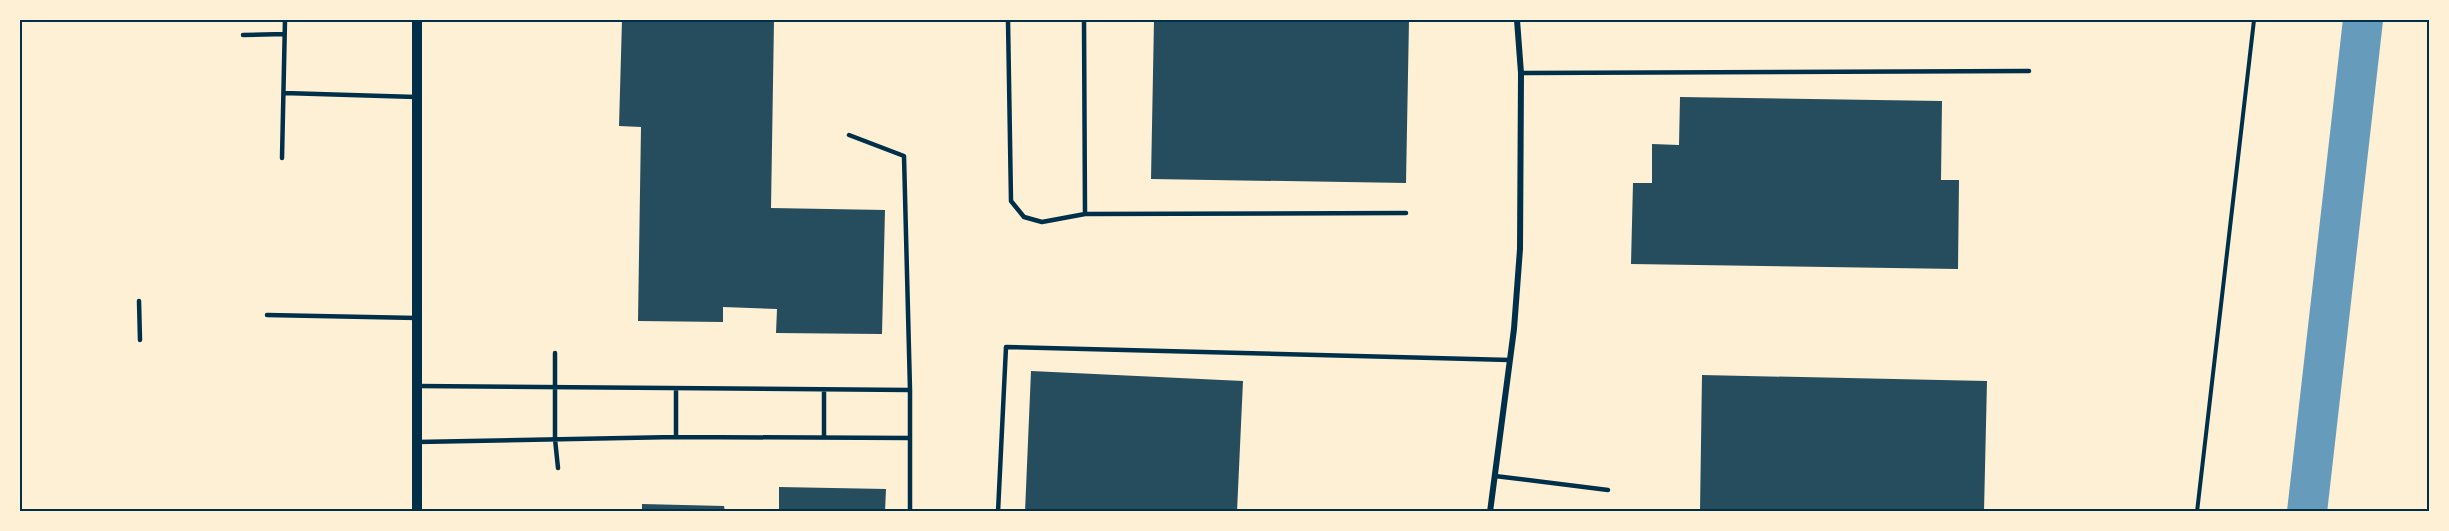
<svg xmlns="http://www.w3.org/2000/svg" width="2449" height="531" font-family="'Titillium Web',sans-serif">
<style>
.lines{fill:none;stroke-linecap:round;stroke-linejoin:round}
.canal{stroke:#669bbc;stroke-width:40}
.building{fill:#264d5e}
.path{stroke:#003049;stroke-width:4}
.service{stroke:#003049;stroke-width:4.5}
.minor{stroke:#003049;stroke-width:6}
.tertiary{stroke:#003049;stroke-width:10}
.neatline{fill:none;stroke:#003049;stroke-width:2}
</style>
<rect width="100%" height="100%" fill="#fdf0d5"/>
<g class="lines">
<!-- canal -->
<path class="canal" d="M2307,512l56,-492"/>
</g>
<!-- building -->
<path class="building" d="M622,20h152l-3,188 114,2 -3,124 -106,-1 1,-24 -54,-2v15l-85,-1 3,-194 -22,-1z
M1154,20h255l-3,163 -255,-4z
M1680,97l262,4 -1,79h18l-1,89 -327,-5 2,-81h19v-39l27,1z
M1031,371l212,10 -6,131h-212z
M1702,375l285,6 -3,131h-284z
M779,487l107,2 -1,23h-106z
M642,504l82,2 1,6h-83z"/>
<g class="lines">
<!-- path -->
<path class="path" d="M2197,512l57,-492"/>
<!-- service -->
<path class="service" d="M1008,20l3,181 13,16 18,5 43,-8 321,-1
M1084,20l1,194
M243,35l41,-1
M1521,73l508,-2
M284,93l132,4
M849,135l55,21 6,234v122
M282,158l3,-138
M139,301l1,39
M267,315l150,3
M555,353v86l3,29
M417,386l493,4
M676,389v48
M824,436v-46
M417,442l259,-5 234,1
M1495,476l113,14
M998,512l8,-165 504,13"/>
<!-- minor -->
<path class="minor" d="M1490,512l24,-183 6,-80 1,-176 -4,-53"/>
<!-- tertiary -->
<path class="tertiary" d="M417,20v492"/>
</g>
<!-- border -->
<rect width="2449" height="531" fill="none" stroke="#fdf0d5" stroke-width="42"/>
<rect x="21" y="21" width="2407" height="489" class="neatline"/>
</svg>
